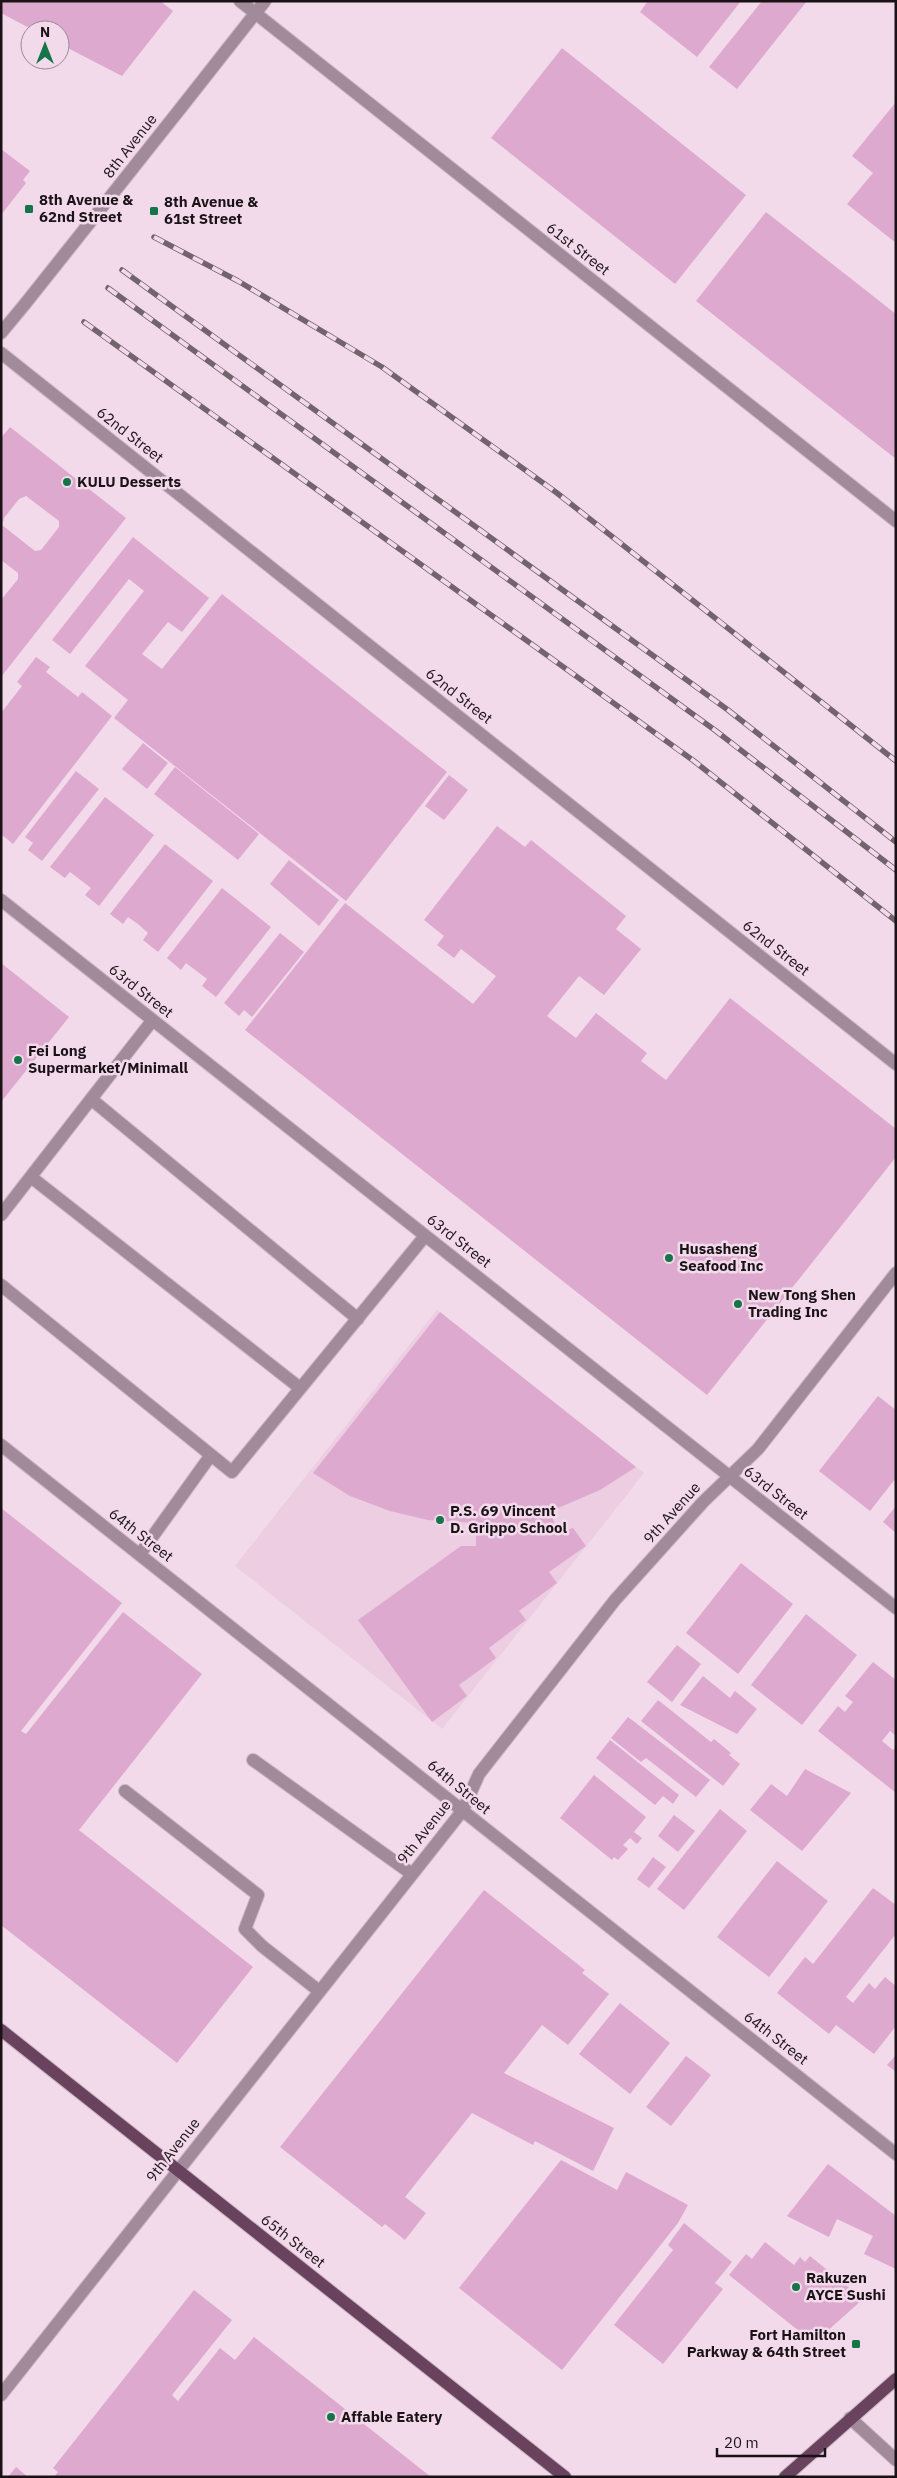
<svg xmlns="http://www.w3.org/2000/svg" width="897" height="2478" font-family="'IBM Plex Sans',sans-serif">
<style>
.built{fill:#eccde2}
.building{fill:#dea9ce;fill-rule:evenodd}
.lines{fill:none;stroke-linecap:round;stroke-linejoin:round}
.minor-casing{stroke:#cbb6c4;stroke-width:14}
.major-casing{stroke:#cbb6c4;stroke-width:14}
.minor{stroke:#a18a9a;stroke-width:12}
.major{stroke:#69425e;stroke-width:12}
.rail-casing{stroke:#72636d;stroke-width:5.5}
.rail{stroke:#f2daea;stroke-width:4;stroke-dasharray:11;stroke-linecap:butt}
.minor-bridge-casing{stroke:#cbb6c4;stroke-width:14;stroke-linecap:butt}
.minor-bridge{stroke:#a18a9a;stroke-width:12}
.poi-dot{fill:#157449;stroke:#f2daea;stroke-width:2}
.labels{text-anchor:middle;stroke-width:5;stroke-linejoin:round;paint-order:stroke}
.street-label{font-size:15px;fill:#1a1217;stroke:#f2daea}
.poi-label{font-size:15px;font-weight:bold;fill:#1a1217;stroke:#f2daea;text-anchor:start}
</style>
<rect width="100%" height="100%" fill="#f2daea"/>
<!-- built -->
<path class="built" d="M437,1310l207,163 -202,256 -207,-163z"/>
<!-- building -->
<path class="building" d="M1,1h159l13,10 -51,65 -62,-32v-14h-27l-32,-17z
M648,1h93l-44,56 -57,-45z
M762,1h45l-70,88 -28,-22z
M562,48l184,147 -71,89 -184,-146z
M896,102v141l-49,-39 26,-31 -21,-17z
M1,149l29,22 -7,9 3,3 -25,32z
M766,212l130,102v145l-200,-158z
M10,427l116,91 -125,159v-77l17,-21v-6l-17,-13v-122zM26,496l33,25v6l-18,23 -6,1 -33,-26 2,-7 15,-19z
M133,537l76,61 -27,34 -14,-10 -26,32 20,15 60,-75 225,178 -101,129 -232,-183 14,-18 -43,-34 59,-75 -15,-12 -59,75 -18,-14z
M36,657l14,10 -4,5 32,25 4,-5 30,24 -99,128 -12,-10v-121l21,-27 -5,-4z
M143,743l25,20 -21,26 -25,-20z
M175,767l84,67 -21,26 -84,-66z
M76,771l23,18 -57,72 -14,-11 5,-7 -8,-6z
M449,775l19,15 -24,30 -19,-14z
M105,797l49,38 -55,71 -14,-11 6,-7 -21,-16 -5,6 -15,-11z
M497,826l28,21 6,-7 95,76 -10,13 25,20 -37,46 -25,-19 -32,40 29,22 20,-25 51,40 -6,8 25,19 64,-82 166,131v28l-189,238 -462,-365 100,-127 128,101 23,-28 -35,-27 -7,9 -17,-13 7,-9 -20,-16z
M165,844l48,37 -55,71 -15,-12 5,-7 -10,-9 -10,-7 -5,7 -13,-10z
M289,860l50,40 -20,26 -49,-42z
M222,888l49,39 -55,70 -14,-11 5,-7 -21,-16 -5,7 -14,-12z
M280,933l24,19 -52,65 -8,-7 -5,6 -15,-13z
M1,963l68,54 -68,85z
M440,1312l196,155 -36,23 -49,21 6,22 16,-5 13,18 -37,26 8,11 -38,28 7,9 -37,28 7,10 -37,27 8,11 -35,26 -74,-102 103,-74h15v-23l-48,-3 -38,-9 -40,-15 -37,-23z
M878,1396l18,14v68l-26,33 -51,-40z
M896,1506v27l-13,-11z
M1,1508l121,95 -101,128 5,3 97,-122 79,62 -123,156 174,137 -76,96 -176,-138z
M741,1563l52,41 -55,70 -52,-41z
M806,1614l51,41 -55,70 -51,-40z
M677,1645l24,19 -29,38 -25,-20z
M873,1662l23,18v56l-6,-5 -8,10 11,9 3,-4v47l-78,-62 20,-25 7,6 8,-10 -8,-6z
M703,1676l27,22 5,-7 22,18 -20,25 -57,-29z
M658,1700l53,42 3,-3 17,14 -2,2 11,9 -17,22 -82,-65z
M628,1717l82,63 -14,17 -50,-39 -5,4 -30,-24z
M610,1740l69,55 -6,9 -10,-8 -8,9 -59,-47z
M805,1769l46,24 -49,58 -52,-41 21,-26 16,12z
M594,1775l52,42 -12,15 8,6 -5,6 -7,-6 -7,7 5,4 -10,11 -4,-3 -2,3 -52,-42z
M720,1809l27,22 -63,79 -27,-21z
M674,1815l21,16 -17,21 -20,-16z
M653,1857l13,10 -17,21 -12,-9z
M777,1861l51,40 -59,76 -52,-40z
M873,1888l23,17v29l-50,63 7,6 16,-20 6,6 10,-12 11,9v40l-22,28 -38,-29 -7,9 -52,-41 28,-36 8,7z
M484,1890l101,80 -3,3 27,21 -41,51 -26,-20 -38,48 110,55 -21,43 -58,-30 -2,4 -61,-32 -67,84 21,16 -21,27 -20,-16 -3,3 -102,-80z
M620,2003l50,40 -40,51 -51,-40z
M896,2055v17l-9,-7z
M686,2056l25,19 -40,51 -25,-19z
M561,2160l56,30 9,-18 62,33 -10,18 -116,147 -103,-82z
M828,2164l68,52v53l-32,-15 9,-18 -36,-17 -8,18 -42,-21z
M684,2223l48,39 -17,21 8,6 -60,75 -49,-39 59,-75 -5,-5z
M765,2242l29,23 6,-8 5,5 5,-6 53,43 -49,44 -85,-68 17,-21 6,5z
M194,2290l38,30 -60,75 6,6 42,-53 15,12 19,-23 177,140h-377l4,-5 -5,-4z
M16,2467l12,10h-20z"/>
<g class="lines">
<!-- minor casing -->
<g class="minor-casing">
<path id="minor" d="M240,1l656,520
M180,109l85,-108
M1,333l24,-29
M1,353l895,711
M1,900l895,708
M91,1099l61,-78
M31,1177l269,211
M1,1215l90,-116 267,220
M1,1285l231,187 193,-236
M1,1445l895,709
M140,1554l71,-99
M253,1760l159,114
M125,1791l133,104 -13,34 17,17 57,45
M1,2395l462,-585 16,-36 136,-174 88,-98 55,-53 138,-176
M850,2418l46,42"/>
</g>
<!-- major casing -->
<g class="major-casing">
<path id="major" d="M1,2030l564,447
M785,2477l111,-98"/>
</g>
<!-- minor -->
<use href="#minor" class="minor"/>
<!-- major -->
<use href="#major" class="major"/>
<!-- rail casing -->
<g class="rail-casing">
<path id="rail" d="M154,237l84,44 144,86 175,126 339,268
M122,270l606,440 168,132
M108,288l608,443 180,139
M84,322l610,439 202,160"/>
</g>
<!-- rail -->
<use href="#rail" class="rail"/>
<!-- minor-bridge casing -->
<g class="minor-bridge-casing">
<path id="minor-bridge" d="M25,304l155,-195"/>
</g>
<!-- minor-bridge -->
<use href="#minor-bridge" class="minor-bridge"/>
</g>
<!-- markers -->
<g class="poi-dot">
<rect x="24" y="204" width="10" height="10" rx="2.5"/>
<rect x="149" y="206" width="10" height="10" rx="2.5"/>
<circle cx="67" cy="482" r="5"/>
<circle cx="18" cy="1060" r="5"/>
<circle cx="669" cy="1258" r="5"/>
<circle cx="738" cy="1304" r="5"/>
<circle cx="440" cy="1520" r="5"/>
<circle cx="796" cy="2287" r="5"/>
<rect x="851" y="2339" width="10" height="10" rx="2.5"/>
<circle cx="331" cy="2417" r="5"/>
</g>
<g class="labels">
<!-- street labels -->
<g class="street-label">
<text transform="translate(130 146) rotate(-52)" y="5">8th Avenue</text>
<text transform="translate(578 249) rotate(38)" y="5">61st Street</text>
<text transform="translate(130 435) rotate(38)" y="5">62nd Street</text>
<text transform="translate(459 696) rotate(38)" y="5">62nd Street</text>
<text transform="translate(776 948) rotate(38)" y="5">62nd Street</text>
<text transform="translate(141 991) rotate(38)" y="5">63rd Street</text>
<text transform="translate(459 1241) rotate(38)" y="5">63rd Street</text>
<text transform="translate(776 1493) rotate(38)" y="5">63rd Street</text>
<text transform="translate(672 1513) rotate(-48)" y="5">9th Avenue</text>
<text transform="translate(141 1535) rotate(38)" y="5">64th Street</text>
<text transform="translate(459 1787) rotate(39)" y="5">64th Street</text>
<text transform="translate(424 1832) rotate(-52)" y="5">9th Avenue</text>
<text transform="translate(776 2038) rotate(38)" y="5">64th Street</text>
<text transform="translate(173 2150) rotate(-52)" y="5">9th Avenue</text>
<text transform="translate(293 2241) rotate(38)" y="5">65th Street</text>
</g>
<!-- poi labels -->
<g class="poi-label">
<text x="39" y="205">8th Avenue &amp;<tspan x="39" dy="17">62nd Street</tspan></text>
<text x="164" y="207">8th Avenue &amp;<tspan x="164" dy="17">61st Street</tspan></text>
<text x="77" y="487">KULU Desserts</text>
<text x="28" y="1056">Fei Long<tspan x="28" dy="17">Supermarket/Minimall</tspan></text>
<text x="679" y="1254">Husasheng<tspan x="679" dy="17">Seafood Inc</tspan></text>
<text x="748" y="1300">New Tong Shen<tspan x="748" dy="17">Trading Inc</tspan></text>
<text x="450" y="1516">P.S. 69 Vincent<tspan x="450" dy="17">D. Grippo School</tspan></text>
<text x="806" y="2283">Rakuzen<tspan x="806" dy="17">AYCE Sushi</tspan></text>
<text x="846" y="2340" text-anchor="end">Fort Hamilton<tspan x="846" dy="17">Parkway &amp; 64th Street</tspan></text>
<text x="341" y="2422">Affable Eatery</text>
</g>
</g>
<!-- border -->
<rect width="897" height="2478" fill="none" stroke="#1a1217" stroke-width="5"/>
<!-- north arrow -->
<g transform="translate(45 45)"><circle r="24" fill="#f2daea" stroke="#9c8a96"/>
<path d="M0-4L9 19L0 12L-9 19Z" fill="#157449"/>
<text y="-8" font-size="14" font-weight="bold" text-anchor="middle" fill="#1a1217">N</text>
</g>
<!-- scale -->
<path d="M717 2448v8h108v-8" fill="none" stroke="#1a1217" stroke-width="2.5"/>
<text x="724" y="2448" font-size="15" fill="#1a1217" stroke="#f2daea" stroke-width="4" paint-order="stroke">20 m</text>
</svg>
